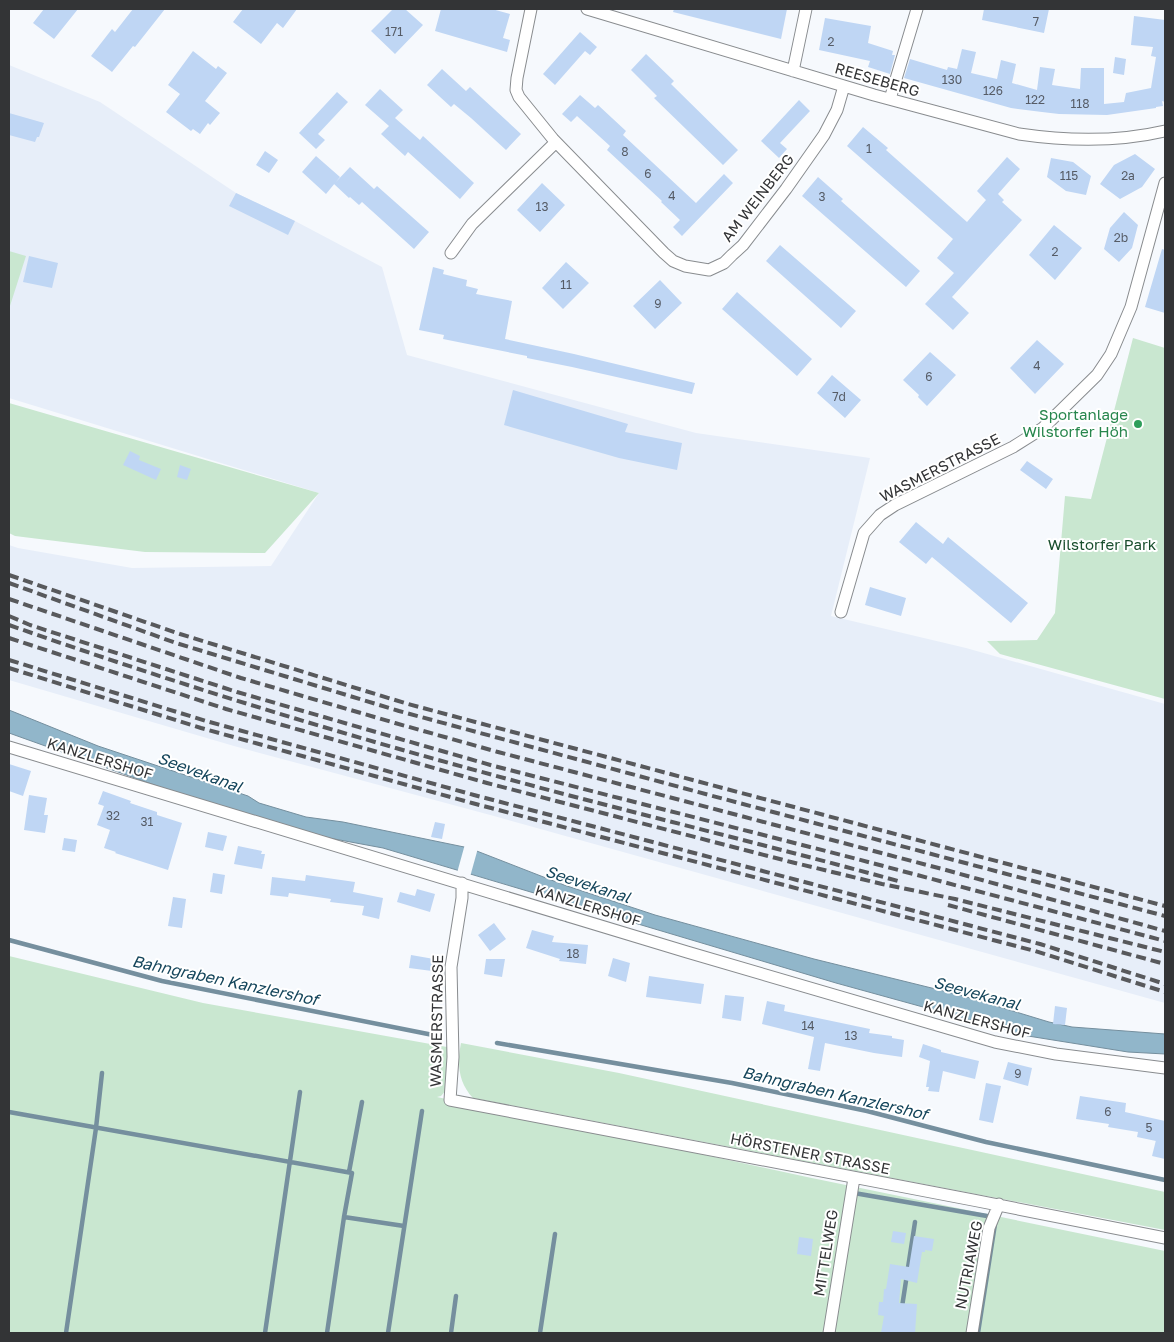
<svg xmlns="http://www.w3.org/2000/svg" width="1174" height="1342" font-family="'Golos Text',sans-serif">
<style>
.built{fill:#e7eef9}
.green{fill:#c9e7d0}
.water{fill:#91b6ca;stroke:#758f9e}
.pier{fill:#f6f9fd}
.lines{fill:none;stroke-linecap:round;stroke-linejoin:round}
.stream{stroke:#758f9e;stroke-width:4.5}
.building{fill:#bfd6f4}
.minor-casing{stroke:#898c8f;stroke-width:13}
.minor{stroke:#fff;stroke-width:11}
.rail{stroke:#58595c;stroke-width:4;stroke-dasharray:10 5;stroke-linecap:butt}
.leisure-dot{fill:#2e9e5b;stroke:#fff;stroke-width:2}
.labels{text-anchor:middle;stroke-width:4;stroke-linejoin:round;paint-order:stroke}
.number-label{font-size:12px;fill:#565c66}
.street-label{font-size:15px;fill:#333436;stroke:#fff}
.leisure-label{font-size:15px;fill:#27864d;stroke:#fff;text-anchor:end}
.park-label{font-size:15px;fill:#194e2d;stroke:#fff}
.water-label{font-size:16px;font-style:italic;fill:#14455b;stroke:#fff}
</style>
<rect width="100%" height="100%" fill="#f6f9fd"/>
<!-- built -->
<path class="built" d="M9,65l91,37 136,91 59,28 87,46 25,88 289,78 174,25 -39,158 135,32 199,56v299l-671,-187 -260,-70 -225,-66v-135l9,3 114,20 139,-2 48,-73 -310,-95z"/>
<!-- green -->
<path class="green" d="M9,251l17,5 -17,53z
M1133,338l32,10v351l-165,-45 -13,-13 50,-1 18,-27 10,-117 26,3z
M9,403l310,90 -54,60 -120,-1 -130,-16 -6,-3z
M9,956l194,47 244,44v42l-6,7 -4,1 370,80 358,74v82h-1156z
M461,1043l158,30 546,119v38l-692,-132c-15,-16 -16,-35 -12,-55z"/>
<!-- water -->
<path class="water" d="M9,710l89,36 150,50 11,7 47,14 37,5 126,26 95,37 91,30 159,44 146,36 89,27 23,5 93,7v20l-37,-2 -100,-16 -192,-53 -453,-135 -54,-10 -113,-31 -207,-74z"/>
<!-- pier -->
<path class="pier" d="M465,844l13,4 -8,29 -13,-4z"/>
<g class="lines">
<!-- stream -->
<path class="stream" d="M9,940l153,41 276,55
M497,1043l235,40 135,28 119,31 179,38
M9,1112l343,61 -8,44 60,9
M349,1172l13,-70
M854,1193l133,23 8,8 -17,109
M902,1307l13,-85
M66,1333l30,-205 6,-55
M265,1333l35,-241
M327,1333l17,-116
M388,1333l34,-222
M451,1333l5,-37
M540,1333l15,-99"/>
</g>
<!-- building -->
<path class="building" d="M44,9h34l-24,30 -21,-16z
M133,9h32l-30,38 -2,-1 -21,26 -21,-16 21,-27 3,3z
M243,9h54l-14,19 -6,-5 -16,21 -28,-22z
M393,9h12l18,16 -28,29 -24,-23z
M441,9h51l18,5 -7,24 7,2 -3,12 -72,-21z
M674,9h113l-6,30 -108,-27z
M984,9h65l-5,24 -62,-13z
M1134,16l31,4v82l-3,-1 1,5 -7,1v1l-49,7 -48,-1 -17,-2 -31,-4 -107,-30 6,-19 37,11 1,-3 9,2 5,-20 14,3 -5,21 26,6 4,-19 15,4 -4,19 25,7 3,-23 15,2 -3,16 28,4 1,-21h23v36l20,-2 2,-9 25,-5 5,-31 -5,-1 2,-9 -22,-2z
M825,18l46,8 -3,17 25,8 -1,4h3l-5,19 -22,-7 2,-6 -51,-11z
M580,32l17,15 -7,8 -5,-4 -30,34 -12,-11z
M193,51l23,18 2,-3 9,7 -22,28 15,12 -10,12 -2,-2 -8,11 -7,-5 -2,2 -25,-19 14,-18 -12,-9z
M646,54l28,27 -3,3 67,66 -15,15 -69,-67 3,-2 -26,-26z
M1115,57l11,2 -2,16 -11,-2z
M442,69l24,22 4,-4 51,47 -15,16 -35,-32 -17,-14 -3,3 -24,-22z
M380,89l23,21 -8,8 25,22 3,-4 51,47 -14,16 -52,-47 -3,4 -24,-22 8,-8 -24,-21z
M337,92l11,10 -30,32 7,6 -9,9 -17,-16z
M580,95l15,13 3,-3 28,26 -3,4 73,68 28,-29 9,9 -51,53 -9,-9 7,-7 -19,-18 1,-1 -55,-51 3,-4 -33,-30 -6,6 -9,-8z
M799,100l11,11 -30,32 7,6 -8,9 -18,-17z
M9,113l35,10 -5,14h-2l-2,5 -26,-7z
M863,127l25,21 -2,2 81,72 19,-22 -9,-9 30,-34 13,12 -22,25 6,6 -2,2 20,18 -70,77 17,16 -16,17 -28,-26 29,-31 -17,-15 16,-19 -106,-93z
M265,151l13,9 -9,13 -13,-8z
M1135,154l20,15 -13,18 -22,12 -20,-15 14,-19z
M316,156l24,21 -14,17 -24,-22z
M1051,158l22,4 18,14 -5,19 -20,-4 -19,-14z
M350,167l24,22 3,-3 52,46 -15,17 -52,-47 -3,3 -9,-8 -1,1 -15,-14z
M818,177l25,22 -2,2 79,70 -14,16 -104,-91z
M542,183l23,22 -25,27 -23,-22z
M236,193l59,28 -7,14 -59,-29z
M1124,212l14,13 -6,23 -13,14 -15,-13 6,-21z
M1054,225l28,23 -27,32 -26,-25z
M780,245l76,66 -15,17 -75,-67z
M1162,249l3,1v63l-20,-6z
M29,256l29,7 -6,25 -29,-6z
M566,262l23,21 -26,26 -21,-21z
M433,267l11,3 -1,4 24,6 -1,6 12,3 -2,5 36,7 -7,38 69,15 121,29 -3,11 -120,-27 -45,-9v-2l-84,-17 1,-4 -25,-5z
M660,280l22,23 -27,26 -22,-23z
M737,292l75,67 -15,17 -75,-67z
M1037,340l27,24 -29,30 -25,-26z
M930,352l26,23 -29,31 -9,-9 1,-2 -16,-15z
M832,375l29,25 -16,18 -28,-25z
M513,390l115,34 -3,8 57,11 -5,27 -58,-12 -115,-33z
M130,451l10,5 -1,4 22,9 -5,11 -33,-15z
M1027,461l26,18 -7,10 -26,-19z
M180,465l11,4 -4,11 -10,-3z
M916,522l27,22 5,-7 80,66 -17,20 -79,-66 -6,7 -27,-22z
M870,587l36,11 -5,18 -36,-11z
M9,764l22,7 -8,25 -14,-5z
M103,791l28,10 -1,2 27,9v3l25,8 -14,47 -53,-17 1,-1 -12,-4 6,-18 -13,-5 7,-19 -6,-2z
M29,795l18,3 -3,17h4l-3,18 -21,-3z
M435,822l10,2 -3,15 -11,-2z
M208,832l19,4 -4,15 -18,-4z
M64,838l13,2 -2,12 -13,-2z
M238,846l24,5 -1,3h4l-3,15 -28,-5z
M213,873l12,2 -3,19 -12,-2z
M306,875l49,7 -2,10 30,6 -4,21 -17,-4 2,-9 -34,-4 1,-3 -42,-6 -1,4 -18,-2 2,-18 33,4z
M417,889l18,5 -5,18 -33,-10 3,-10 15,4z
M173,897l13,2 -4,29 -14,-2z
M494,923l12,16 -16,12 -12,-16z
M532,930l22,6 -2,6 36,3 -2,19 -27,-3 1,-2 -34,-11z
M411,955l23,4 -2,12 -23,-3z
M613,958l17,5 -4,19 -18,-6z
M486,959h19l-3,18 -18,-3z
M649,976l55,8 -3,20 -55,-7z
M725,995l19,2 -3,24 -19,-3z
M767,1001l18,4 -1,6 86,18 -1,4 23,3v2l12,2 -2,17 -28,-4 -49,-10 -5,28 -12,-2 6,-32 -52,-13z
M1055,1006l12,2 -2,17 -12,-1z
M923,1044l18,6v2l38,9 -4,18 -32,-8 -4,21 -11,-1 1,-4h-3l4,-26 -11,-4z
M1008,1062l24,6 -4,18 -25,-7z
M986,1083l15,3 -8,37 -14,-3z
M1080,1096l46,7 -1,9 40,9v38l-13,-3 8,-32 -4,17 -19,-4 1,-5 -30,-5 1,-3 -33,-5z
M893,1231l13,2 -2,11 -13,-2z
M914,1236l20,3 -2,12 -7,-1v2h-3l-5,31 -16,-4 -2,24 18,1 -2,29h-34l3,-17 -6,-1 1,-13h4l1,-13h2l4,-25 19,3z
M799,1237l14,2 -2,17 -14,-2z"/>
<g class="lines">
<!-- minor casing -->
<g class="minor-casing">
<path id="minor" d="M531,9l-14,69 -1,12 3,7 34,42 111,114 9,8 12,5 24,4 15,-7 8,-8 11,-10 43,-56 38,-54 13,-25 7,-24
M587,9l287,86 145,39c48,7 99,8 146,-3
M793,71l13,-62
M890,99l27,-90
M451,253l21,-29 84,-82
M841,612l23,-79 16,-18 15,-10 118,-58 30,-19 54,-53 14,-21 20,-47 34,-124
M9,747l678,205 308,90 61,12 109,14
M462,883v15l-11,69 2,90 -3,43c238,46 477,90 715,138
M829,1333l25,-155
M972,1333l17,-105 10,-24"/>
</g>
<!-- minor -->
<use href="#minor" class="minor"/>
<!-- rail -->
<path class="rail" d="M9,575l171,59 228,70 757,202
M9,583l167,60 223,68 310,84 456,121
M9,599l232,79 154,45 103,29 448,118 219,61
M9,616l21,9 207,67 257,74 363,93 308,82
M9,625c159,56 321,106 484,150 135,37 271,69 405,106
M9,638l217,71 261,74 304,79 91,22 73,15 210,53
M9,660l197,61 268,74 566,149 125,40
M9,668l192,60 271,75 563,148 130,41
M948,905l217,59"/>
</g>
<!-- markers -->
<circle class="leisure-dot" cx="1138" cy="424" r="5"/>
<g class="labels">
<!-- number labels -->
<g class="number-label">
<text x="1036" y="26">7</text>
<text x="394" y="36">171</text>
<text x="831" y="46">2</text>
<text x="952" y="84">130</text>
<text x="993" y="95">126</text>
<text x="1035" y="104">122</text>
<text x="1080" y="108">118</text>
<text x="869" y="153">1</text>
<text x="625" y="156">8</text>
<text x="648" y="178">6</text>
<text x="1069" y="180">115</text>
<text x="1128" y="180">2a</text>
<text x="672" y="200">4</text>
<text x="822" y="201">3</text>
<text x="542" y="211">13</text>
<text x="1121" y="242">2b</text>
<text x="1055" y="256">2</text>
<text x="566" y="289">11</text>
<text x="658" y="308">9</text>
<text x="1037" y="370">4</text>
<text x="929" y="381">6</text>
<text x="839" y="401">7d</text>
<text x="113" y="820">32</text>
<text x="147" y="826">31</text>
<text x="573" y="958">18</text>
<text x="808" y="1030">14</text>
<text x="851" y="1040">13</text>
<text x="1018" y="1078">9</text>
<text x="1108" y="1116">6</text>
<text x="1149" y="1132">5</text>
</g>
<!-- street labels -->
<g class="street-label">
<text transform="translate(877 80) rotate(16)" y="5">REESEBERG</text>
<text transform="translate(758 198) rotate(-52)" y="5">AM WEINBERG</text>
<text transform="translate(940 468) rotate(-27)" y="5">WASMERSTRASSE</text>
<text transform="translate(100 759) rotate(17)" y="5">KANZLERSHOF</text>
<text transform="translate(588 906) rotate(17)" y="5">KANZLERSHOF</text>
<text transform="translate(977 1020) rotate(15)" y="5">KANZLERSHOF</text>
<text transform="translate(437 1021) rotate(-89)" y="5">WASMERSTRASSE</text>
<text transform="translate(810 1154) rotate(11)" y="5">HÖRSTENER STRASSE</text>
<text transform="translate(826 1253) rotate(-81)" y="5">MITTELWEG</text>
<text transform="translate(969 1265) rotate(-79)" y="5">NUTRIAWEG</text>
</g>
<!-- leisure labels -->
<g class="leisure-label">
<text x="1128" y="420">Sportanlage<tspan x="1128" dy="17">Wilstorfer Höh</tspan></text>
</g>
<!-- park labels -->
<g class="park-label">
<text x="1102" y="550">Wilstorfer Park</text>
</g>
<!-- water labels -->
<g class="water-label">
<text transform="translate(200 772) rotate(20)" y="6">Seevekanal</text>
<text transform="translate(588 884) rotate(18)" y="6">Seevekanal</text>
<text transform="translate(225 980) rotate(12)" y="6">Bahngraben Kanzlershof</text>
<text transform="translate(977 993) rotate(15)" y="6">Seevekanal</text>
<text transform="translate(835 1093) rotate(13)" y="6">Bahngraben Kanzlershof</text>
</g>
</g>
<!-- border -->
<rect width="1174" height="1342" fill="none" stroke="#333436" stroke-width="20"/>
</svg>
